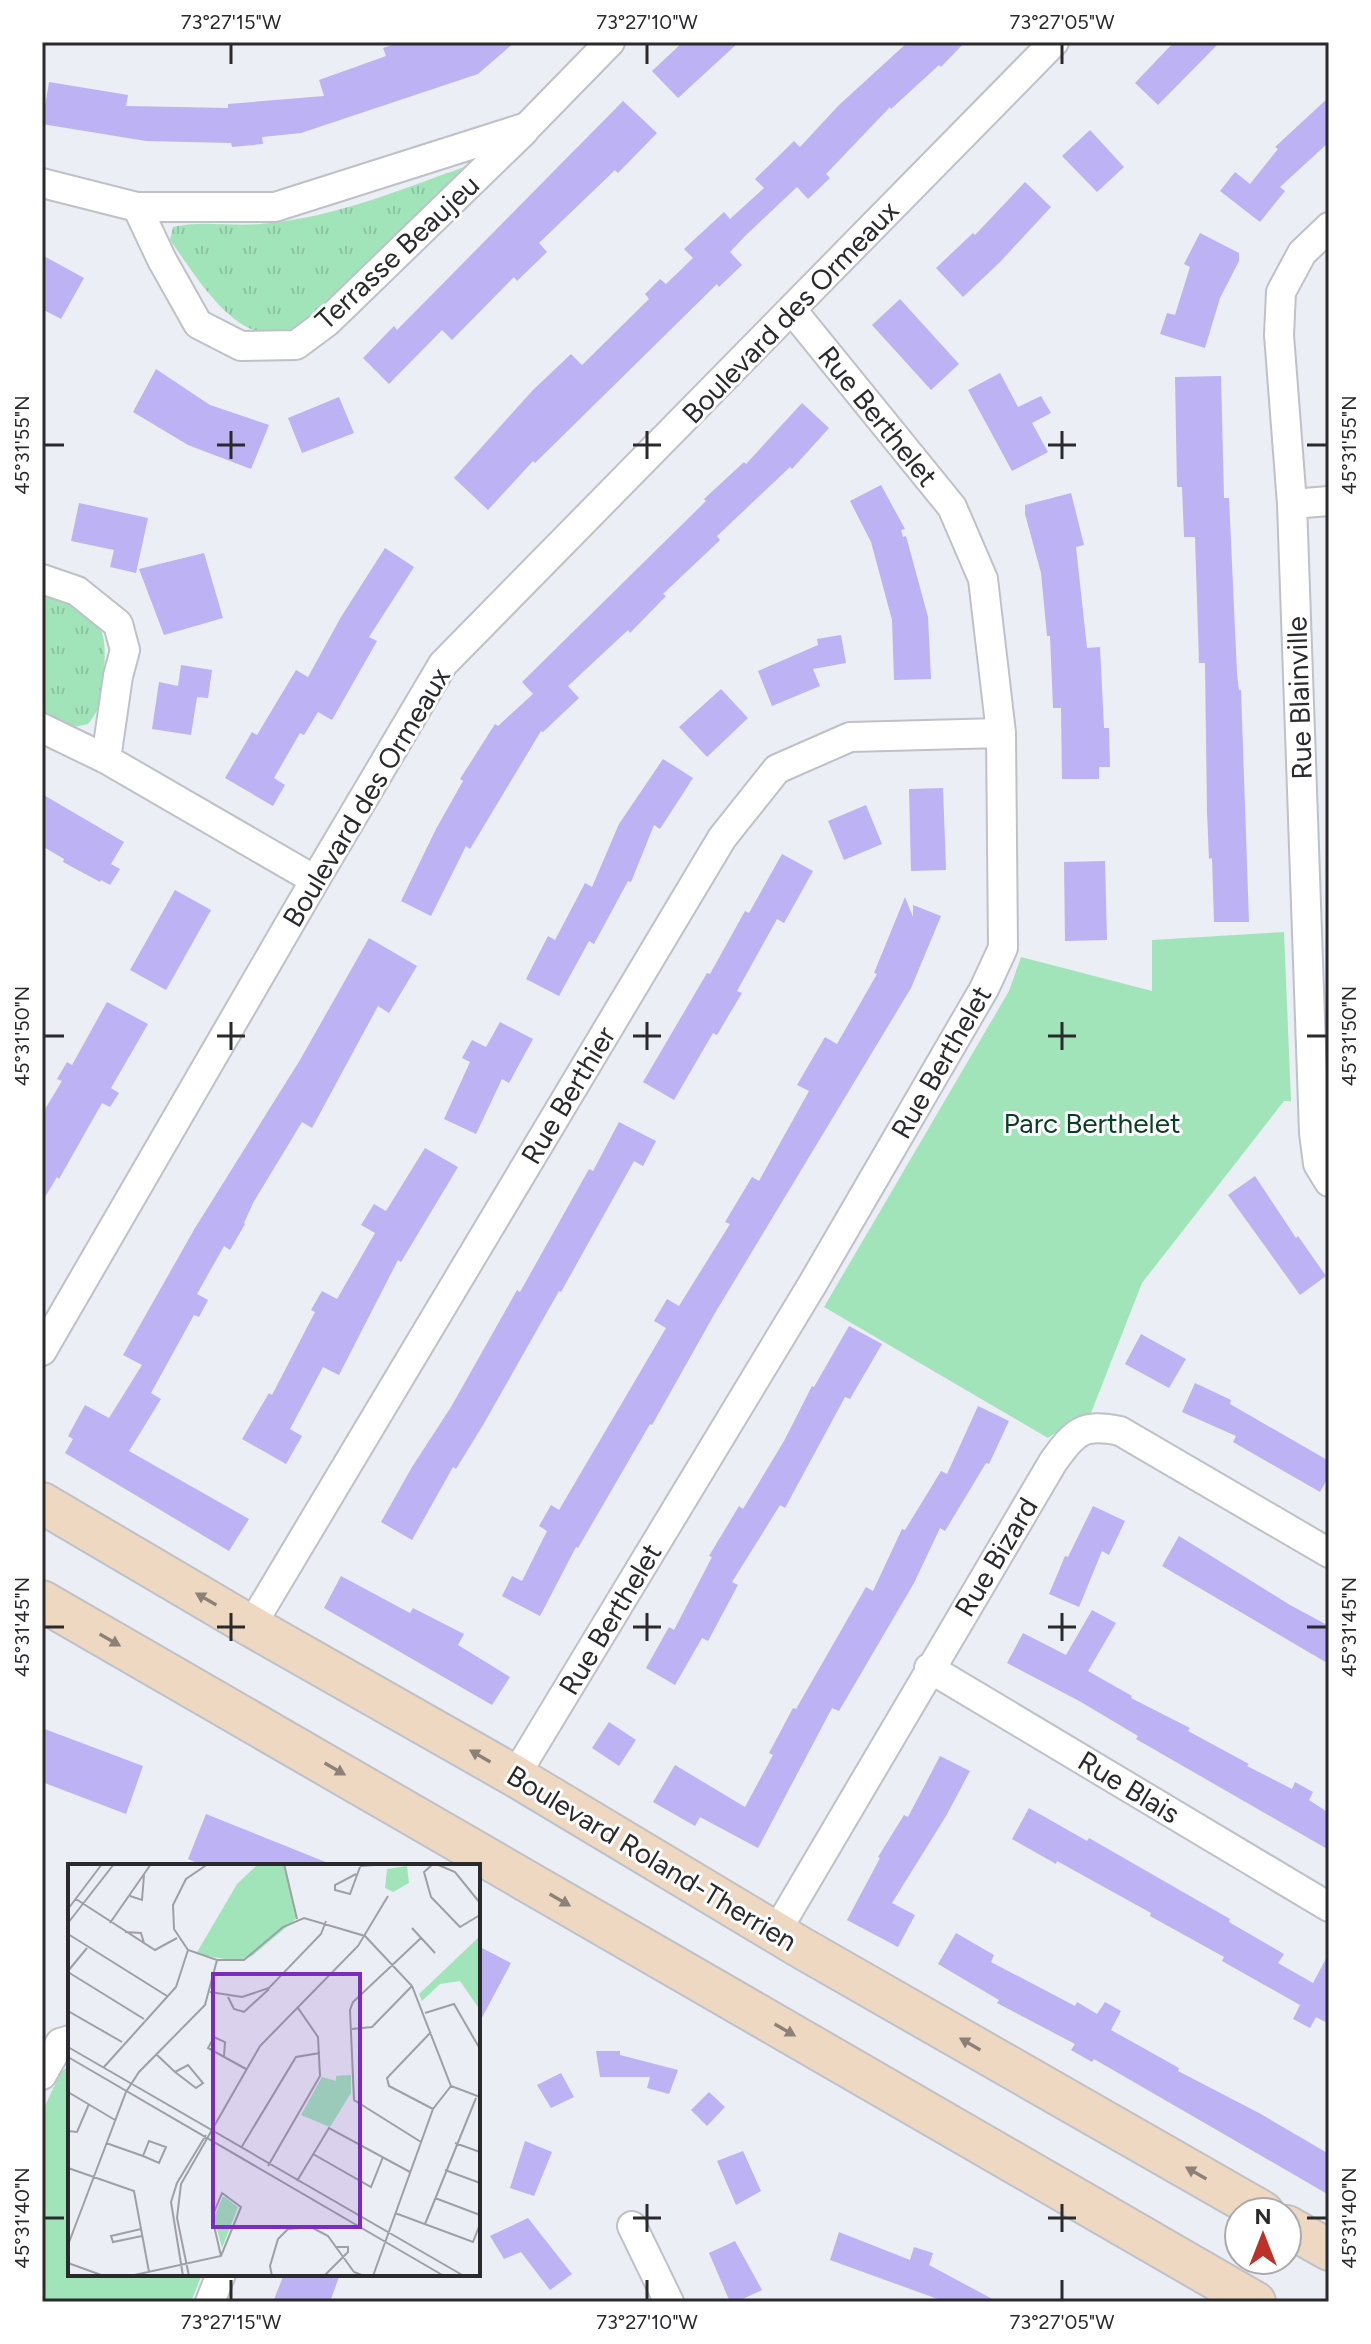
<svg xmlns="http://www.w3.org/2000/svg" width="1371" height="2344" font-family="Figtree,sans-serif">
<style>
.grass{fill:url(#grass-tufts)}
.park{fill:#a2e4ba}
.building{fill:#bcb2f4}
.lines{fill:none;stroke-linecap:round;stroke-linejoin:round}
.street-casing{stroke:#bec1c7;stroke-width:32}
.secondary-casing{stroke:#bec1c7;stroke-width:44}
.street{stroke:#fff;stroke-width:28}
.secondary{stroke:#eed8c2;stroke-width:40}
.oneway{fill:#8c8178}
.ticks{fill:none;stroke:#2a2a2d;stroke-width:3}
.labels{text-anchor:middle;stroke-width:6;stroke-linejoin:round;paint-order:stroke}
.street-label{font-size:28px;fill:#2a2a2d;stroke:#fff}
.park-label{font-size:28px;fill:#073f24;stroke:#fff}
.inset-road{fill:none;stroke:#9ea0a5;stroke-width:2}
.view{fill:#7b2cbf;fill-opacity:0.15;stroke:#7b2cbf;stroke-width:4}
.inset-edge{fill:none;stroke:#2a2a2d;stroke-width:4}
.neatline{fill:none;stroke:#2a2a2d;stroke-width:3}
.ticks-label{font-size:20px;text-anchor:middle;fill:#2a2a2d}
</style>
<defs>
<pattern id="grass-tufts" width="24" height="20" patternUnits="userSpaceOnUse" patternTransform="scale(2)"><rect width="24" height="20" fill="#a2e4ba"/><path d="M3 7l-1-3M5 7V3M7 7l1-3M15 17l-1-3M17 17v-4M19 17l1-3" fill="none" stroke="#8cc4a0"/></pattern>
</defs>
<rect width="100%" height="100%" fill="#ebeef5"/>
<!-- grass -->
<path class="grass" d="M481,161l-178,164c-11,3 -26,9 -37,8 -40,-4 -74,-63 -96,-93l3,-13c29,-7 58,0 87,-3 77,-6 149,-38 221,-63z
M42,592c24,0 50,18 60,41 6,15 1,59 -4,75 -2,6 -7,12 -10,16l-14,3 -32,-14z"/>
<!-- park -->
<path class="park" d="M1284,932l7,169h-7l-142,182 -53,135 -22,7 -19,13 -224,-131 185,-316 12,-34 131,34v-51z
M70,2065v209h132l-11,28h-149v-190l19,-40z"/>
<!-- building -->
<path class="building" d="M401,42h114l-37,32 -177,59 -39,4 1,7 -31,3 -1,-4 -85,-2 -104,-17 7,-42 79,13 -2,11 102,2v-4l96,-8 -5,-16 67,-24 -3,-8z
M683,42h56l-61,56 -26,-27z
M908,42h57l-24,25 -2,-2 -48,44 -1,-2 -64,67 4,4 -22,21 -11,-12 -52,49 -15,16 12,13 -23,22 -2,-3 -182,179 -2,-2 -45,49 -34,-32 79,-88 38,-36 11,11 67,-66 -4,-5 15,-15 6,5 27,-26 -9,-9 40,-37 6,7 34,-31 -9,-9 39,-38 6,6 39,-42z
M1174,42h46l-62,63 -23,-22z
M1329,97v45l-49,45 5,4 -25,31 -40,-31 15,-19 15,12 28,-35 -3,-2z
M623,101l34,32 -39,40 -3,-3 -76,73 8,9 -30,29 -3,-4 -62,63 -10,-10 -53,54 -26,-26 31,-32 3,4z
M1090,130l34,37 -27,25 -35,-36z
M1025,182l26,25 -51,55 -37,35 -27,-29 37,-35 2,2z
M1200,233l39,20v8l-19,37 -15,50 -45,-14 7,-21 8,2 15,-48 -6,-3z
M42,255l42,23 -23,41 -19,-10z
M900,299l59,65 -28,26 -59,-65z
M156,369l54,36 59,20 -18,44 -63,-24 -55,-33z
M1000,373l18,34 23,-11 10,17 -19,10 16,29 -36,19 -44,-81z
M1221,376l3,122h5l8,175 2,17h2l8,232h-35l-2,-64 -3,1 -2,-47 -2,-149h-6l-4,-126h-11l-2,-50h-5l-2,-110z
M339,397l15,36 -52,20 -14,-35z
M802,403l27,25 -37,41 -2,-2 -73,69 3,4 -57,54 3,2 -36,37 -2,-3 -60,56 11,12 -36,34 -2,-1 -71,118 -4,-3 -35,70 -30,-15 35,-72 27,-48 -3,-2 35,-55 3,2 35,-32 -11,-12 184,-181 -2,-2 40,-37 2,2z
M881,485l24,44 -4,1 2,7 3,-1 22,81 3,62 -37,1 -2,-60 -21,-78 -21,-41z
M1071,493l13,52 -8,2 11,101 13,-1 4,81h5l1,39h-11v12h-37l-1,-71h-8l-3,-72h-3l-6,-63 -16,-59v-9z
M79,503l69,15 -12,55 -26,-6 4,-17 -43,-9z
M385,548l29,19 -45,70 8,4 -45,79 -14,-8 -14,23 -4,-2 -26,45 11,7 -12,21 -48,-28 27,-46 5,3 39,-65 12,7 33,-60z
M204,553l19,65 -59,17 -25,-66z
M841,635l5,28 -33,6 7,17 -48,20 -14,-35 60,-26 -1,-6z
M181,665l31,5 -4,28 -11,-1 -6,38 -39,-6 7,-47 19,4z
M721,689l27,29 -41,39 -28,-30z
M663,759l30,19 -33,51 -6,-4 -23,57 -3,-1 -34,63 -5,-3 -30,55 -33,-17 22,-43 7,4 30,-57 7,4 27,-63z
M943,788l3,82 -35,1 -2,-82z
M42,794l82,48 -13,22 9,5 -10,16 -9,-5 -1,2 -37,-20 1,-3 -22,-13z
M866,805l16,39 -38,16 -16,-39z
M782,854l31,17 -29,52 -7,-4 -40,72 5,2 -25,42 -4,-2 -39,67 -31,-18 64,-109 3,1 35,-63 4,2z
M1105,861l2,79 -42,1 -1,-79z
M175,890l36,20 -45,80 -36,-20z
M905,897l8,20v-12l28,11 -30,72 -196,325 -63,112 -2,-1 -72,124 -2,-1 -36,69 -38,-20 10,-20 10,5 25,-50 -8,-5 12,-21 8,5 107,-182 -12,-7 13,-22 12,7 51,-82 -5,-2 27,-45 7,4 50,-90 -12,-6 28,-48 12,7 40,-70 -3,-1z
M369,938l48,28 -28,47 -11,-7 -66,122 -10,-6 -49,81 -9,20 1,1 -15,26 -6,-4 -27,48 11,6 -9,17 -5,-2 -43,78 10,6 -32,52 120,68 -20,32 -164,-98 8,-14 -5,-3 17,-31 24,13 33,-53 -19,-10 72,-127 105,-168z
M107,1002l41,22 -37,64 8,5 -9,14 -8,-4 -43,76 -2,-2 -15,25v-88l20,-33 -5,-2 10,-17 5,3z
M500,1022l33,17 -24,44 -7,-4 -26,55 -32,-15 26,-57 -8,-4 10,-18 14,7z
M619,1122l37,19 -13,25 -9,-5 -73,131 -2,-1 -76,134 -27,44 -3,-2 -41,73 -31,-18 31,-55 39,-60 66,-117 3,2 69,-123 4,2z
M425,1148l33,19 -57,95 -3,-2 -59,115 -16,-8 -33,62 12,7 -16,28 -44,-25 27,-46 3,2 43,-83 -4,-2 11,-19 15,8 38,-66 -14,-8 13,-21 12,7z
M1255,1176l41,62 2,-2 28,40 -26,19 -72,-100z
M849,1326l33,18 -32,55 -5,-2 -60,111 -5,-3 -48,77 6,3 -30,56 -6,-3 -27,47 -29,-17 23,-41 5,3 38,-73 -3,-1 30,-50 4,3 41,-68 28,-55 2,1z
M1141,1334l45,25 -17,29 -44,-24z
M1195,1383l36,17 -1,4 99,57v15l-9,16 -87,-50 3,-6 -54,-24z
M978,1406l31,15 -20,43 -3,-1 -41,68 -5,-3 -26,55 -75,128 -7,-3 -74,140 -58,-31 -5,9 -42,-24 22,-37 70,42 28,-52 -4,-2 24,-45 3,1 70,-122 7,4 29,-62 3,1 36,-59 6,3z
M1093,1506l32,15 -16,34 -7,-4 -23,56 -30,-13 16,-38 3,1z
M1179,1536l111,69 39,21v38l-167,-98z
M341,1576l69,37 3,-5 51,26 -6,11 52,32 -18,28 -168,-97z
M1092,1610l24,13 -28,48 44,25 -1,2 59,30 -2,3 61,33 -2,2 45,23 3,-7 18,10 -4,8 20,13v37l-193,-111 2,-3 -57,-34 -74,-39 16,-30 43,22z
M609,1722l27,18 -17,26 -27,-18z
M42,1728l101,38 -17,48 -84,-32z
M940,1756l30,15 -24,45 -54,87 23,12 -17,32 -51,-27 33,-62 -2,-1 26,-42 4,2z
M1029,1808l58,33 2,-3 141,81 -1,3 55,32 -6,9 35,20 16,-30v71l-13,-7 -6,11 -17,-9 7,-14 -78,-44 2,-4 -74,-41 1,-3 -94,-52 -1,3 -44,-25z
M206,1814l127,51v1h-129l-16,-7z
M956,1933l38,22 -3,7 84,44 2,-4 20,12 8,-12 16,9 -10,19 68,38 -1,3 81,42 70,41v41l-235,-136 -2,3 -21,-12 4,-6 -78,-41 2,-3 -61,-36z
M478,1946l33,17 -33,62z
M596,2051h24v4l58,15 -9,24 -22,-6 3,-11h-50z
M561,2073l13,24 -23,11 -14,-23z
M709,2092l16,15 -18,19 -16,-16z
M525,2141l27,11 -18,44 -24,-8z
M743,2151l18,40 -25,14 -19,-44z
M528,2218l44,56 -22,16 -29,-38 -17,7 -14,-23z
M839,2232l71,28 4,-13 19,6 -4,12 69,37h-52l-116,-42z
M735,2241l27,49 -26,12h-6l-21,-49z
M284,2274h56l-10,28h-57z"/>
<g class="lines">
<!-- street casing -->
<g class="street-casing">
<path id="street" d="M42,183l95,24h138l252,-80 83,-85
M137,207l25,53 36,64 43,22 55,-1 31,-23 197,-191
M1329,227l-27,26 -21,39 -2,43 13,169 22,629 4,31 11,18
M1292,504l37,-3
M42,579l35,12 41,33 7,26 -7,26 -12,83
M42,728l64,31 209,121
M42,1351l273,-471 128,-216 611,-622
M251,1626l471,-788 55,-69 73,-32 151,-4
M929,1668l400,239
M515,1776l297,-491 172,-296 19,-41 -2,-215 -18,-154 -31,-72 -160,-197
M776,1932l277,-470c22,-30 28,-39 67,-31l209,122
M42,2075l18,-32 10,-3
M632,2226l37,76
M210,2302l11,-28"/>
</g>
<!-- secondary casing -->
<g class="secondary-casing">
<path id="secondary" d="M42,1503l209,123 264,150 285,171 463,265
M42,1601l1213,701
M1287,2226l42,24"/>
</g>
<!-- street -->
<use href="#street" class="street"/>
<!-- secondary -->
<use href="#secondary" class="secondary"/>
</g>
<!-- one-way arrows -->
<defs><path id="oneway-solid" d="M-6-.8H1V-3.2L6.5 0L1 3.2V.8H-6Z" transform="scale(2)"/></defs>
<g class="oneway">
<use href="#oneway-solid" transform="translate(206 1599) rotate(-150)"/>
<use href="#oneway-solid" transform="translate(110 1640) rotate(30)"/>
<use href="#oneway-solid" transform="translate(480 1756) rotate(-150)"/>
<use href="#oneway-solid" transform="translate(335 1769) rotate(30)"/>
<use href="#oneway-solid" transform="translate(560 1900) rotate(30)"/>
<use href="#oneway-solid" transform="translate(785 2030) rotate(30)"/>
<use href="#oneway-solid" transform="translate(970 2044) rotate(-150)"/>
<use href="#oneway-solid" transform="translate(1196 2173) rotate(-150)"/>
</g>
<!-- ticks -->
<path class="ticks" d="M231,44v20M647,44v20M1062,44v20M231,431v28M647,431v28M1062,431v28M44,445h20M217,445h28M633,445h28M1048,445h28M1307,445h20M231,1022v28M647,1022v28M1062,1022v28M44,1036h20M217,1036h28M633,1036h28M1048,1036h28M1307,1036h20M231,1613v28M647,1613v28M1062,1613v28M44,1627h20M217,1627h28M633,1627h28M1048,1627h28M1307,1627h20M647,2204v28M1062,2204v28M44,2218h20M633,2218h28M1048,2218h28M1307,2218h20M231,2280v20M647,2280v20M1062,2280v20"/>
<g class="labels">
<!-- street labels -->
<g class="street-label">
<text transform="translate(397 252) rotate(-43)" y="10">Terrasse Beaujeu</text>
<text transform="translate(790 312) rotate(-46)" y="10">Boulevard des Ormeaux</text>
<text transform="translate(878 416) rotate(51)" y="10">Rue Berthelet</text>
<text transform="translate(1299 698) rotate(-92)" y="10">Rue Blainville</text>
<text transform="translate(366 797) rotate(-59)" y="10">Boulevard des Ormeaux</text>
<text transform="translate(941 1062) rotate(-60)" y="10">Rue Berthelet</text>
<text transform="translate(568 1095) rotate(-59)" y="10">Rue Berthier</text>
<text transform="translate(996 1557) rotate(-59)" y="10">Rue Bizard</text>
<text transform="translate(610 1619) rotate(-59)" y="10">Rue Berthelet</text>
<text transform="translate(1129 1787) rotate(31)" y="10">Rue Blais</text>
<text transform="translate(652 1858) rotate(31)" y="10">Boulevard Roland-Therrien</text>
</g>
<!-- park labels -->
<g class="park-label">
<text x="1092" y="1133">Parc Berthelet</text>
</g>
</g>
<!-- overview -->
<g transform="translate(68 1864)">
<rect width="412" height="412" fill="#ebeef5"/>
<path d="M190,0h26l12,55 -44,37 -16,5 -40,-7 41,-70zM339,2l2,17 -16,9 -8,-4 2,-19zM412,72v74l-20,-29 -20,3 -18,17 -3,-7zM283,211v18l-21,34 -29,-12 21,-38 14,4v-5zM155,332l15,11 -16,41 -8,-30z" fill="#a2e4ba"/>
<path class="inset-road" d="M140,0l-22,15 -13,26 1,24 14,21 29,10h27l39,-33 21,-9 61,18 47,50 39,100 29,11M216,0l13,55M365,0l-9,8 7,25 29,30 20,-12M368,0l19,8 25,31M292,2l29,-2M288,10l-21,11v5l15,4 10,-27M62,32l12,4 2,-25M8,35l79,51 22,-12M0,45l34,-45M0,59l46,-59M42,59l41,-59M344,64l23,25M57,68l16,1 3,10M0,70l99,62M353,74l-68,64 -3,8 4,90 67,42M0,107l19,-23M0,108l76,47M142,128l32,5 27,-9 52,-54 5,-13M160,133l6,12 10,3 25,-23M0,147l54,31M357,149l29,-9 26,45M284,165l20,-2 40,-41M363,168l-44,46 2,8 44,23M0,183l396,229M88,190l19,18 21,16 7,-5 -15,-18 -13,7M156,192l1,-14 -11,-5 -6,11 38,21M0,193l376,219M36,203l72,-80 12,-37M0,228l47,28M0,267l9,1 12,-28M38,279l37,13 16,7 7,-16 -17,-6 -6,15M387,279l25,9M173,284l55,-91 24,-4M245,290l58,33 12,-30M200,302l52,-90 -2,-39 -20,-29M0,304l66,23 15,81M377,306l35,13M229,317l32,-53 81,44M367,334l45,17M327,349l78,29 7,-18M357,360l51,-126M73,365l-30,7 2,6 29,-6M0,381l58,-153 13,-20 66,-67 12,-45M0,399l36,13M62,412l91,-20 20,-49 -19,-14 -10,24 9,39M115,412l-12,-74 6,-19 29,-48M121,412l-12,-58 4,-34 79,-138 98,-100 30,-50M204,412l-2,-10 8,-27 10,-10 23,-2 17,9 26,36 10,4M256,412l24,-24v-5h-12M305,412l60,-167 18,-23"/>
<path class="view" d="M145,110h147v253h-147z"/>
<rect width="412" height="412" class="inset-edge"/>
</g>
<!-- border -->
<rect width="1371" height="2344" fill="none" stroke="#ffffff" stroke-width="88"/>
<!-- north arrow -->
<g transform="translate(1263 2236)"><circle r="38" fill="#ffffff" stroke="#aaaaab" stroke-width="2"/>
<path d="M0-6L14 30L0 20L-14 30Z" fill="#bf3128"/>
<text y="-12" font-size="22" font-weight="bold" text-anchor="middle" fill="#2a2a2d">N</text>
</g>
<rect x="44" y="44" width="1283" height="2256" class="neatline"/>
<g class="ticks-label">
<text x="231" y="29">73°27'15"W</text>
<text x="647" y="29">73°27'10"W</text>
<text x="1062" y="29">73°27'05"W</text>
<text transform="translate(22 445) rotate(-90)" y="7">45°31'55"N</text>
<text transform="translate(1349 445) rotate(-90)" y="7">45°31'55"N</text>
<text transform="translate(22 1036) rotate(-90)" y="7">45°31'50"N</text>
<text transform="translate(1349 1036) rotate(-90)" y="7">45°31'50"N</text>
<text transform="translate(22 1627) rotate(-90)" y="7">45°31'45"N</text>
<text transform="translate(1349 1627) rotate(-90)" y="7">45°31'45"N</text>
<text transform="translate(22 2218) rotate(-90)" y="7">45°31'40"N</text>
<text transform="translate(1349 2218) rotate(-90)" y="7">45°31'40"N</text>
<text x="231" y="2329">73°27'15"W</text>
<text x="647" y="2329">73°27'10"W</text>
<text x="1062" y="2329">73°27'05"W</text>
</g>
</svg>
